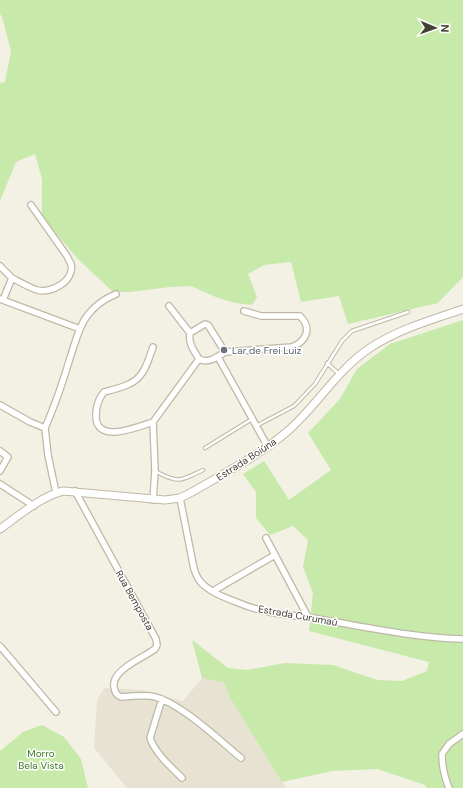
<svg xmlns="http://www.w3.org/2000/svg" width="463" height="788" font-family="'DM Sans',sans-serif">
<style>
.residential{fill:#e7e2d2}
.green{fill:#c7eaaa}
.lines{fill:none;stroke-linecap:round;stroke-linejoin:round}
.service-casing{stroke:#bfb8a6;stroke-width:4.5}
.minor-casing{stroke:#bfb8a6;stroke-width:8}
.tertiary-casing{stroke:#bfb8a6;stroke-width:9}
.service{stroke:#fff;stroke-width:2.5}
.minor{stroke:#fff;stroke-width:5.5}
.tertiary{stroke:#fff;stroke-width:7}
.worship-dot{fill:#6b7280;stroke:#fff;stroke-width:1.5}
.labels{text-anchor:middle;stroke-width:3;stroke-linejoin:round;paint-order:stroke}
.worship-label{font-size:10px;fill:#5b616d;stroke:#fff;text-anchor:start}
.street-label{font-size:10px;fill:#454034;stroke:#fff}
.park-label{font-size:10px;fill:#3d7a24;stroke:#fff}
</style>
<rect width="100%" height="100%" fill="#f3f0e4"/>
<!-- residential -->
<path class="residential" d="M202,678l22,3 6,17 56,90h-159l-33,-40 3,-48 7,-12 38,2 41,11z"/>
<!-- green -->
<path class="green" d="M0,0h463v277l-25,26 -90,21 -9,-28 -38,6 -10,-40 -27,3 -16,9 9,23 -5,8 -16,-2 -18,-5 -27,-12 -21,1 -40,5h-17l-35,-33 -36,-42v-38l-7,-25 -19,8 -16,39v-118l5,-1 6,-31 -9,-34 -2,-3z
M463,320v468h-36l-2,-3 -48,-16 -45,2 -50,11 -52,-84 -6,-16 -22,-4 -10,-38 36,28 19,2 38,-7 48,2 44,15 25,1 25,-10 2,-9 -120,-31 4,-38 -10,-26 5,-27 -15,-14 -23,9 -14,-17v-26l-13,-18 21,-13 25,39 42,-30 -23,-37 32,-34 17,-30 33,-25z
M42,725l22,12 17,22 7,29h-88v-37l23,-19z"/>
<g class="lines">
<!-- service casing -->
<g class="service-casing">
<path id="service" d="M327,363l12,11
M256,426l38,-20 21,-22 27,-43 10,-10 56,-19
M205,448l47,-29
M155,471c24,13 25,10 48,-1"/>
</g>
<!-- minor casing -->
<g class="minor-casing">
<path id="minor" d="M0,266l12,12 -9,22
M12,278c8,4 16,9 25,12 14,4 38,-9 34,-26 -1,-2 -3,-5 -4,-8l-36,-51
M0,299l80,30
M169,306l21,27
M205,324l3,1 17,27c-8,5 -17,12 -26,7 -5,-8 -11,-16 -9,-26z
M153,347c-5,14 -9,31 -24,37 -8,4 -17,6 -25,8 -5,6 -8,15 -8,23 -1,30 42,12 57,7
M225,352l67,-5c15,-6 20,-19 8,-31h-39l-17,-5
M218,357l50,90
M0,405l30,17 15,6 3,27 8,38
M45,428c10,-23 18,-46 25,-70 5,-14 8,-30 17,-42 8,-11 17,-17 29,-22
M0,451l8,6 -8,14
M0,484l34,22
M75,491l81,148 1,6 -2,4c-12,9 -44,21 -41,38 1,5 2,8 7,10 10,-1 21,-2 30,-1 28,5 68,44 90,62
M180,498l14,71c1,3 3,8 5,11 10,13 30,19 45,25 23,9 50,10 74,14 48,8 97,19 145,20
M153,500l2,-29 -2,-49 46,-63
M266,538l42,79
M213,591l62,-36
M0,646l56,66
M162,699l-12,39c5,15 21,29 32,40
M449,788c-5,-12 -7,-22 -7,-34l7,-10 14,-10"/>
</g>
<!-- tertiary casing -->
<g class="tertiary-casing">
<path id="tertiary" d="M0,529c18,-13 42,-33 63,-38l102,9 15,-2 12,-6c33,-19 68,-37 97,-62 29,-26 49,-61 81,-82 29,-19 61,-28 93,-39"/>
</g>
<!-- service -->
<use href="#service" class="service"/>
<!-- minor -->
<use href="#minor" class="minor"/>
<!-- tertiary -->
<use href="#tertiary" class="tertiary"/>
</g>
<!-- markers -->
<circle class="worship-dot" cx="224" cy="350" r="4"/>
<g class="labels">
<!-- worship labels -->
<g class="worship-label">
<text x="232" y="354">Lar de Frei Luiz</text>
</g>
<!-- street labels -->
<g class="street-label">
<text transform="translate(246 459) rotate(-33)" y="4">Estrada Boiúna</text>
<text transform="translate(135 600) rotate(61)" y="4">Rua Bemposta</text>
<text transform="translate(298 615) rotate(10)" y="4">Estrada Curumaú</text>
</g>
<!-- park labels -->
<g class="park-label">
<text x="41" y="757">Morro<tspan x="41" dy="12">Bela Vista</tspan></text>
</g>
</g>
<!-- north arrow -->
<g transform="translate(435 28) rotate(92)" stroke="#ffffff" stroke-width="3" paint-order="stroke">
<path d="M0-3L7 15L0 10L-7 15Z" fill="#454034"/>
<text y="-6" font-size="11" font-weight="bold" text-anchor="middle" fill="#454034">N</text>
</g>
</svg>
